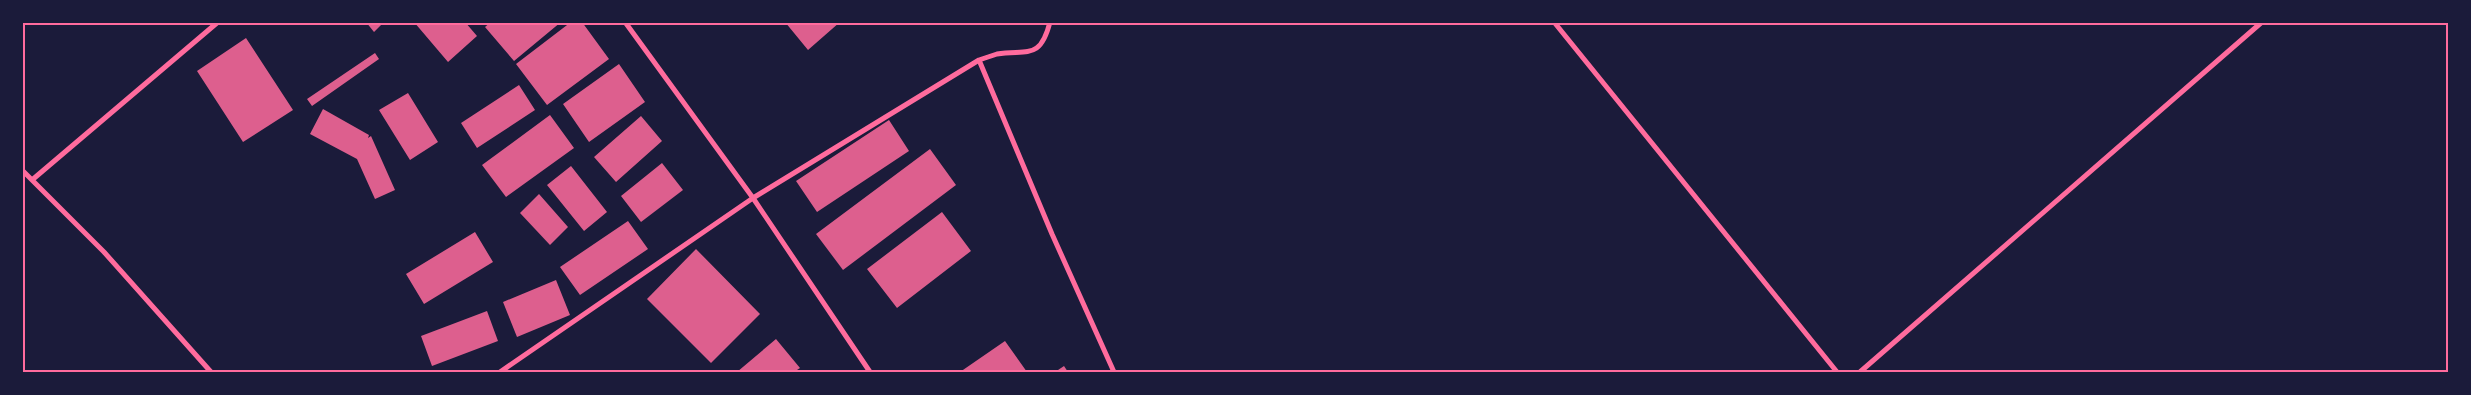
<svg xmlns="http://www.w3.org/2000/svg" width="2471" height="395" font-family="'Space Grotesk',sans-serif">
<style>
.building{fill:#dd5f8e}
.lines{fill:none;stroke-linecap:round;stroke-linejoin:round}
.minor{stroke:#ff6b9d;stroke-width:5}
.neatline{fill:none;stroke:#ff6b9d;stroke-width:2}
</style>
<rect width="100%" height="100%" fill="#1b1b3a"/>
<!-- building -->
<path class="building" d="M366,22h18l-10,10z
M414,22h51l12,14 -29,26z
M491,22h70l-47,39 -29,-34z
M571,22h11l27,37 -62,46 -31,-41z
M785,22h55l-32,28z
M246,38l47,72 -50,32 -46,-71z
M375,53l4,6 -67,47 -5,-7z
M619,64l26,38 -56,40 -26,-38z
M519,85l16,25 -58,38 -16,-25z
M408,93l30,49 -28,18 -31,-50z
M323,109l46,26 -1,3 3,-2 24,54 -20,9 -18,-40 -47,-25z
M550,115l24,33 -68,49 -24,-32z
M641,116l21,25 -46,41 -22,-25z
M889,120l20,31 -92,61 -21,-31z
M930,149l26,36 -113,85 -27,-36z
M662,163l21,27 -42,32 -20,-26z
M571,166l36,46 -23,19 -37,-46z
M539,194l29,33 -18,18 -30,-32z
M942,212l29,39 -74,57 -30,-39z
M628,221l20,28 -68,46 -20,-28z
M475,232l18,30 -69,42 -18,-30z
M696,249l64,65 -49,49 -64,-64z
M556,280l14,35 -53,22 -14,-35z
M487,311l11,30 -66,25 -11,-30z
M776,339l24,29 -6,4h-57z
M1005,341l22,31h-67z
M1064,366l4,6h-13z"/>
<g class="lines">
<!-- minor -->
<path class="minor" d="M625,22l128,176 117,174
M1554,22l283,350
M979,60l73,174 62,138
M22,170l82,82 107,120
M32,180l186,-158
M500,372l253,-174 226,-138c6,-2 12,-4 18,-6 30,-5 43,7 53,-32
M1860,372l402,-350"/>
</g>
<!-- border -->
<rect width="2471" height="395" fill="none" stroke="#1b1b3a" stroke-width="48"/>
<rect x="24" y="24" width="2423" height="347" class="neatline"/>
</svg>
